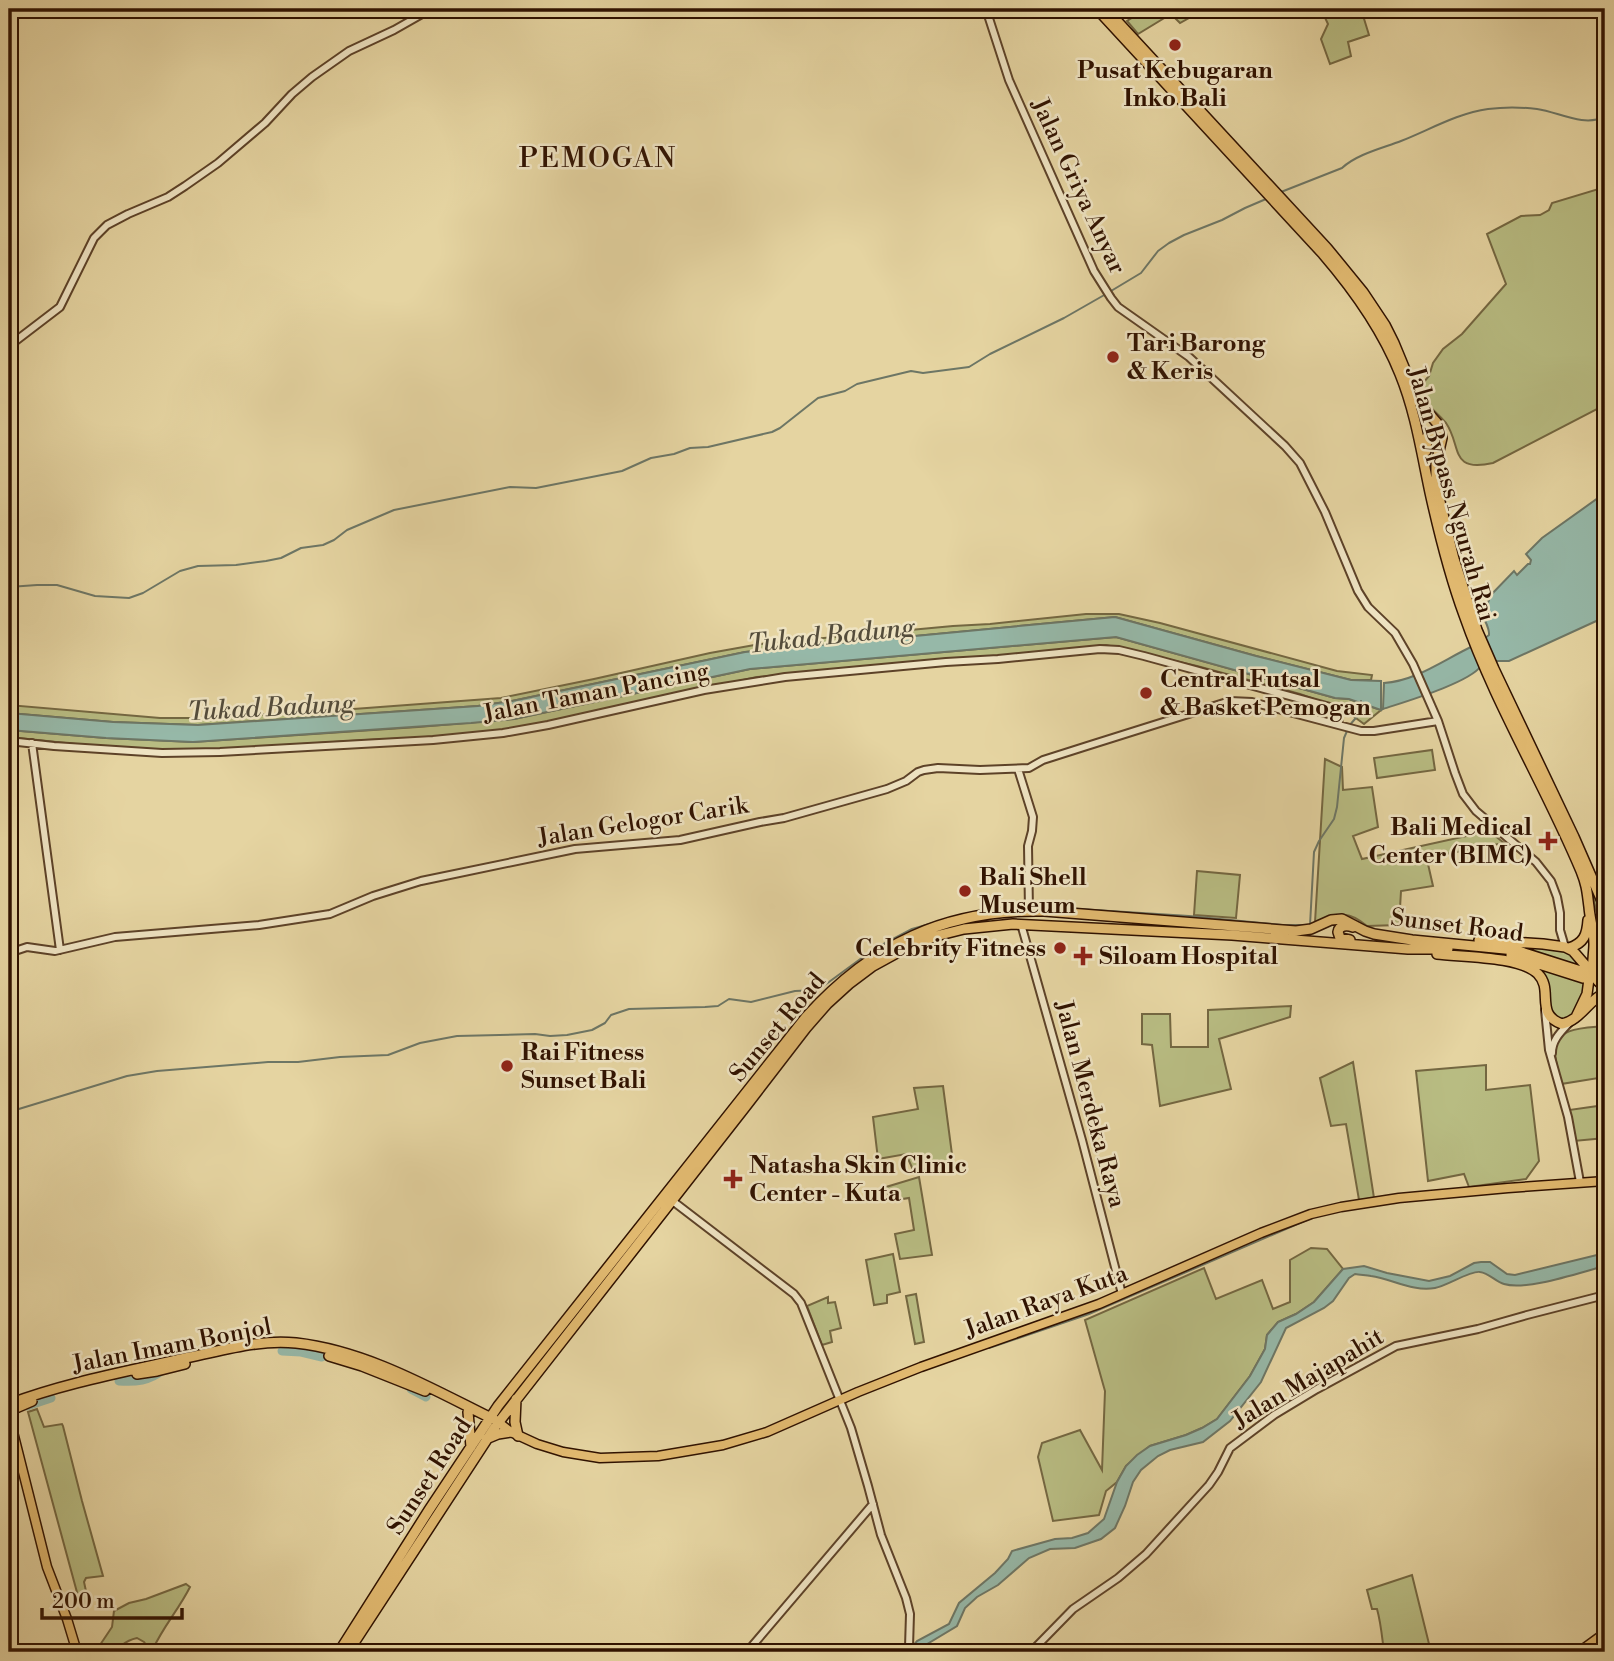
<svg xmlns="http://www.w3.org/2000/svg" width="1614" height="1661" font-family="'Libre Bodoni',serif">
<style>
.green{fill:#b8bc82;stroke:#746741;stroke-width:2}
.water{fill:#96b8a8;stroke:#6d7665;stroke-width:2}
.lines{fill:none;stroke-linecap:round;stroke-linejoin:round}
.stream{stroke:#6d7665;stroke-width:2}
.river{stroke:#96b8a8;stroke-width:9}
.highway-tunnel{stroke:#c1ad81;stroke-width:9;stroke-dasharray:9 4.5;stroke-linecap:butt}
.minor-casing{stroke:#5d4228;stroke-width:10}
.major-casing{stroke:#301200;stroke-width:11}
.highway-casing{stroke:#301200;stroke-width:12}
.minor{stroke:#eee3c2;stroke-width:6}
.major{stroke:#e2ba70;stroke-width:8}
.highway{stroke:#e2ba70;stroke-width:9}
.poi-dot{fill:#8f2418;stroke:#eee3c2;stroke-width:2.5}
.labels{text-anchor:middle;stroke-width:5;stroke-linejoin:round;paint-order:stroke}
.poi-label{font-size:24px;font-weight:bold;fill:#301200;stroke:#eee3c2;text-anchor:start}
.street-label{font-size:24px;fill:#301200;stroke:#eee3c2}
.water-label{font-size:26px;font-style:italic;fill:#544c3b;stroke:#eee3c2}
.quarter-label{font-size:28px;letter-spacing:2px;fill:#301200;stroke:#eee3c2}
</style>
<rect width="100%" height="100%" fill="#e5d4a1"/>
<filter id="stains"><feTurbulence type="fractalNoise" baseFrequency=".00286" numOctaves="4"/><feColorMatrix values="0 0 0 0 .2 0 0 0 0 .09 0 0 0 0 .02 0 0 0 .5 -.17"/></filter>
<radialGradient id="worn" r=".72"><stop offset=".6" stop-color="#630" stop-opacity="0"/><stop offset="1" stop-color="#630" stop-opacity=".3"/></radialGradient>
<!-- green -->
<path class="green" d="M1146,9h59l-25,14 -9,-9 -33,20 -11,-13z
M1321,9h40l8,26 -21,7 3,14 -21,8 -9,-25 7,-15z
M1605,187v218l-112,58c-44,10 -31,-17 -47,-40 -10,-12 -22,-19 -28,-34l11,-13 4,-13 10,-14 19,-15 44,-50 -19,-50 34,-18 19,-1 9,-5 3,-7z
M1086,614h33l41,9 177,48 35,4 -1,5h-20l-95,-24 -141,-39 -370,35 -233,49 -34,5 -280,19 -85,-3 -104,-9v-8l151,13h40l140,-8 161,-12 93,-19 116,-26 50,-9 193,-18 37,-2z
M1116,637l219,61 14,1 32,11 -17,14 -15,-11h-11l-4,-7 -34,-12 -103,-28 -91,-21 -54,6 -295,26 -254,54 -90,7 -48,2 -159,10 -33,1 -79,-5 -85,-9v-7l97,8 87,4 225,-15 96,-8 236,-50z
M1432,750l3,20 -58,8 -3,-20z
M1325,759l17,8 1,23 29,-3 6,40 -25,9 9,23 127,-28 15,12 -73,14 -3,7 5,22 -32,5 -2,34 -32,1c-20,-17 -28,-12 -52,-4z
M1197,871l43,4 -4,43 -42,-3z
M1590,883l15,34v35l-1,9 1,3v20l-4,-5 -3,-6 1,-50z
M1501,944l61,5 13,6 13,27 -10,28 -12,11 -15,-6 -3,-26z
M1291,1006l-1,11 -71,22 12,50 -71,17 -8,-61 -10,-1v-30h28l1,33h37v-37z
M1605,1026v51l-44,7c-2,-10 -6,-23 -6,-33 0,-25 33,-23 50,-25z
M1353,1062l21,136 -15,2 -13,-76 -15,2 -11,-48z
M1486,1065v25l44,-5 9,76 -13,18 -57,8 -5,-13 -36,7 -12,-110z
M943,1086l10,76 -39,10 -8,-18 -28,5 -5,-42 45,-8 -4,-21z
M1605,1105v33l-31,3 -5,-31z
M919,1177l13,78 -32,4 -5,-25 19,-4 -5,-32 -19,3 -4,-14z
M1311,1248l16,1 16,20 -29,33 -18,12 -18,8 -11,13 -2,14 -15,27 -33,43 -15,9 -16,7 -36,11 -24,20 -9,16 -11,9 -7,24 -46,6 -15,-64 4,-14 38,-13 22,40 3,-79 -20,-71 119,-52 12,31 46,-19 11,29 17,-7v-42z
M893,1254l7,38 -13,3v8l-13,2 -8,-45z
M916,1294l8,48 -9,2 -9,-48z
M828,1297v6l7,-1 6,26 -11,3 2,11 -10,3 -15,-39z
M37,1409l7,18 18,-3 1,2 19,75 21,75 -17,2 -2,4 5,23 -8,2 -53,-195z
M1412,1575l19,77h-47c-2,-15 -3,-29 -7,-43h-5l-5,-19z
M186,1584l4,3c-11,22 -27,40 -37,62h-4l-5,-7 -7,-4c-19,4 -14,14 -36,14l-3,-4 14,-21 2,-16 15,-8 17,-4z"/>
<!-- water -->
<path class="water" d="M1605,493v124l-96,44h-15l-9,-23 4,-3c1,-9 -8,-18 -8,-28l5,1 3,-8 -2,-1 27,-28 3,4 11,-11h2l1,-4 -5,-6 16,-16z
M1115,617l141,39 95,24 30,1v29l-32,-11 -14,-1 -219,-61 -366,32 -236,50 -43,4 -278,19 -87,-4 -97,-8v-17l104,9 85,3 280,-19 34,-5 233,-49z
M1473,646l8,20c-12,17 -77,36 -98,43l1,-26c32,-2 59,-23 89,-37z
M1605,1253v13c-24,6 -78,25 -101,18 -8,-2 -15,-11 -24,-12 -9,-2 -33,14 -45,16 -22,4 -43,-9 -64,-12 -5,-1 -11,-1 -16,-2l-6,4 -16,23 -9,7 -38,20 -25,54 -31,39 -27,21 -33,8 -12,6 -17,14 -8,12 -8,24 -10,22 -14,11 -26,9 -25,1 -21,9 -31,27 -21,12 -12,11 -8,18 -38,23 -2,3h-9l9,-11 32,-17 10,-21 36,-30 13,-14 4,-8 43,-12 17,-1 16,-5 16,-14 13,-37 9,-16 11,-11 13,-9 36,-11 16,-7 15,-9 33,-43 15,-27 2,-14 11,-13 18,-8 18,-12 29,-33 21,-3 23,7 42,8 21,-5 24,-13 7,-1h9l17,12 8,1z"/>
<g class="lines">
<!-- stream -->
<path class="stream" d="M1281,192l61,-24c15,-14 41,-20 59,-27 28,-11 57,-28 87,-32 15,-2 33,-2 49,0 22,3 45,18 68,8
M1111,291l30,-18 17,-22 11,-8 15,-8 38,-15 23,-12 21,-9
M9,587l28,-2h20l38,11 34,2 14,-5 37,-22 18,-5 38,-1 30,-4 15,-3 20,-10 22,-3 11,-5 13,-10 47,-20 116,-23 26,1 86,-17 29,-13 23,-4 16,-6 18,-1 64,-15 8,-4 38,-30 27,-7 12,-7 54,-13 12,2 46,-6 21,-13 74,-36 42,-24
M1349,726l11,-13 1,-12
M1031,906l158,10 93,9h28l4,-73 5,-11 15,-22 3,-12 7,-69 3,-7
M9,1112l118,-36 30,-5 111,-9h30l42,-5 48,-2 32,-12 37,-7 78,-2 15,2 17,-1 25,-5 13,-7 6,-8 18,-6 76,-2 13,-1 11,-7 22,3 44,-11 23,-1 56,-41 38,-20 53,-15 29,-5 31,-3
M989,1348l100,-34 220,-95"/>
<!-- river -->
<path class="river" d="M282,1351l19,1 21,5
M119,1381c17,1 30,0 44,-11
M411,1389l15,8
M27,1406l24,-8"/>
<!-- highway-tunnel -->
<path class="highway-tunnel" d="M1589,973l16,2"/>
<!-- minor casing -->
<g class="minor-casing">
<path id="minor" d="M986,9l23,71 85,191 17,27 7,9 71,50 96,89 15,17 25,49 33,79 10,16 27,26 18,31 25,57 17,52 8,21 13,17 60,51 15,19 6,16 3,16v17l5,17
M9,346l51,-39 34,-69 13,-13 21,-11 40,-17 17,-11 33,-23 47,-40 27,-29 20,-17 37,-26 45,-21 37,-21
M9,741l45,5 108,7 58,-1 213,-12 70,-7 45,-8 156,-35 81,-13 161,-15 52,-3 102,-10 19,1 25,6 186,51 7,7 2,10
M32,743l28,207
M1018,769l15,48 -1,14 -4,15 1,65
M1021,924l61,216 40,154
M9,953l18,-6 28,4 60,-14 144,-12 71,-11 43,-18 48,-15 154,-32 105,-9 80,-18 24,-4 103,-29 19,-8 12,-9 6,-2 14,-2 42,2 49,-2 14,-8 44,-14 143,-45 22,1 109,29h13l64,-10
M1545,1010l4,40 19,67 12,65
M1552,1053c0,-14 10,-22 19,-32
M670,1199l124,95 7,9 50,125 17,58 13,49 25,63 4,16 -1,33 2,5
M747,1652l126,-148
M1031,1652l42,-43 45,-31 28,-24 63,-69 9,-13 12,-24 44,-33 43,-26 79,-43 82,-17 49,-14 78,-20"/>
</g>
<!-- major casing -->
<g class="major-casing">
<path id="major" d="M9,1416l38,151 20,52 10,33
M498,1422l13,10 26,12 26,8 37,6 58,-2 65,-11 44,-13 91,-40 63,-25 178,-63 162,-71 50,-19 30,-7 58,-9 109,-10 97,-7
M1579,1652l26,-19"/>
</g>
<!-- highway casing -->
<g class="highway-casing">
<path id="highway" d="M1097,9l226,245c31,36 59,75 77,120 16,39 22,82 31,123 9,40 19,80 33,118 31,89 81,170 117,256 6,15 6,21 8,36 1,13 5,24 5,37 0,10 -3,22 0,32 3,5 6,8 11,10
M1106,9l221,239 36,44 22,33 9,18 24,58 19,22 3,6 2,9 -6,26v21l18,74 23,71 17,39 80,168 31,71
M1426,451l1,-14 2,-2 6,2 2,12
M1350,940l-10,-2 -2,-6c1,-7 9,-7 15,-5
M1479,940l64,4 22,3 8,4 13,15 3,13 -2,15 -11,23
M1569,948c15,-5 18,-13 19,-28
M1437,954c24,3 84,2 101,20 16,16 -4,40 24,50 19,-4 26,-24 43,-31
M1511,955l72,23
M329,1356l33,10 63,25
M137,1374l20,-3 28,-7
M516,1399l-1,23 3,14
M9,1404c58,-22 121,-33 181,-47 34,-7 71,-18 106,-14 71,8 136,46 199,77
M9,1411l23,-10
M468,1412l3,35
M486,1439l12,-5 13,-2
M339,1652l90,-142 69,-104 308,-389c66,-73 139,-108 238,-106l252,20 15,-2 20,-9 11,-1 23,12 9,3 38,6 103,10 69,22
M348,1652l147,-225 251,-321 60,-78 21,-24 22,-20 24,-18 31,-17 32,-13 28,-7 49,-5 219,11 176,14h40"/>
</g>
<!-- minor -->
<use href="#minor" class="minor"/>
<!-- major -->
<use href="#major" class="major"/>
<!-- highway -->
<use href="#highway" class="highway"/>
</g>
<!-- markers -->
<g class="poi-dot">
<circle cx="1175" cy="45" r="7"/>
<circle cx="1113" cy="357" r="7"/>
<circle cx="1146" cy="693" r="7"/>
<path d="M1544.5 830.5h7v7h7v7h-7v7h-7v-7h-7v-7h7z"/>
<circle cx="965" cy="891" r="7"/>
<circle cx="1060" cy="948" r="7"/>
<path d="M1079.5 945.5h7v7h7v7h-7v7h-7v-7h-7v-7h7z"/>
<circle cx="507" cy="1066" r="7"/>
<path d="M729.5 1168.5h7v7h7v7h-7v7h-7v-7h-7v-7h7z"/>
</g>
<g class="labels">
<!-- poi labels -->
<g class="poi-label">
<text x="1175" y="78" text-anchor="middle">Pusat Kebugaran<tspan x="1175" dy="28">Inko Bali</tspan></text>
<text x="1127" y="351">Tari Barong<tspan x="1127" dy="28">&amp; Keris</tspan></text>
<text x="1160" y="687">Central Futsal<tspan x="1160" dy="28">&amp; Basket Pemogan</tspan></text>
<text x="1532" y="835" text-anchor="end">Bali Medical<tspan x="1532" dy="28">Center (BIMC)</tspan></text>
<text x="979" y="885">Bali Shell<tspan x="979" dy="28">Museum</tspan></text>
<text x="1046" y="956" text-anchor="end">Celebrity Fitness</text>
<text x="1099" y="964">Siloam Hospital</text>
<text x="521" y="1060">Rai Fitness<tspan x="521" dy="28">Sunset Bali</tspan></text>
<text x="749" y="1173">Natasha Skin Clinic<tspan x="749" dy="28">Center - Kuta</tspan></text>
</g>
<!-- street labels -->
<g class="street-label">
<text transform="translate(1079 186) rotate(65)" y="8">Jalan Griya Anyar</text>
<text transform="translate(1452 494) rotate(74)" y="8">Jalan Bypass Ngurah Rai</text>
<text transform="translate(596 692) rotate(-11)" y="8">Jalan Taman Pancing</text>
<text transform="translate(643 821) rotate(-9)" y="8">Jalan Gelogor Carik</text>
<text transform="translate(1457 925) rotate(7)" y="8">Sunset Road</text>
<text transform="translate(777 1027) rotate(-50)" y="8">Sunset Road</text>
<text transform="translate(1091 1104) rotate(75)" y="8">Jalan Merdeka Raya</text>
<text transform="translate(1046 1301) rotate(-20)" y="8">Jalan Raya Kuta</text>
<text transform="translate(172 1345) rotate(-11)" y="8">Jalan Imam Bonjol</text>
<text transform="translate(1308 1378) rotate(-31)" y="8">Jalan Majapahit</text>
<text transform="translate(429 1476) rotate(-57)" y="8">Sunset Road</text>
</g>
<!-- water labels -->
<g class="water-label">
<text transform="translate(831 635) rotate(-6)" y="9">Tukad Badung</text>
<text transform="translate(271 707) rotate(-3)" y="9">Tukad Badung</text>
</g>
<!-- quarter labels -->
<g class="quarter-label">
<text x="598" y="167">PEMOGAN</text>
</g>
</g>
<!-- margin -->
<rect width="1614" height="1661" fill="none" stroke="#e5d4a1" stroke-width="35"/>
<rect x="10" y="10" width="1593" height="1640" fill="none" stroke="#301200" stroke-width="3.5"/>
<rect x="18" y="18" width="1579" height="1626" fill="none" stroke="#301200" stroke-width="2"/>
<!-- scale -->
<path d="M42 1608v10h140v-10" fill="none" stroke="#301200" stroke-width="3.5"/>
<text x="52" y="1608" font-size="21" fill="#301200" stroke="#eee3c2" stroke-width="5" paint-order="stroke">200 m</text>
<rect width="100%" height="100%" filter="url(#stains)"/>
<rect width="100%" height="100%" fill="url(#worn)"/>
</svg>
